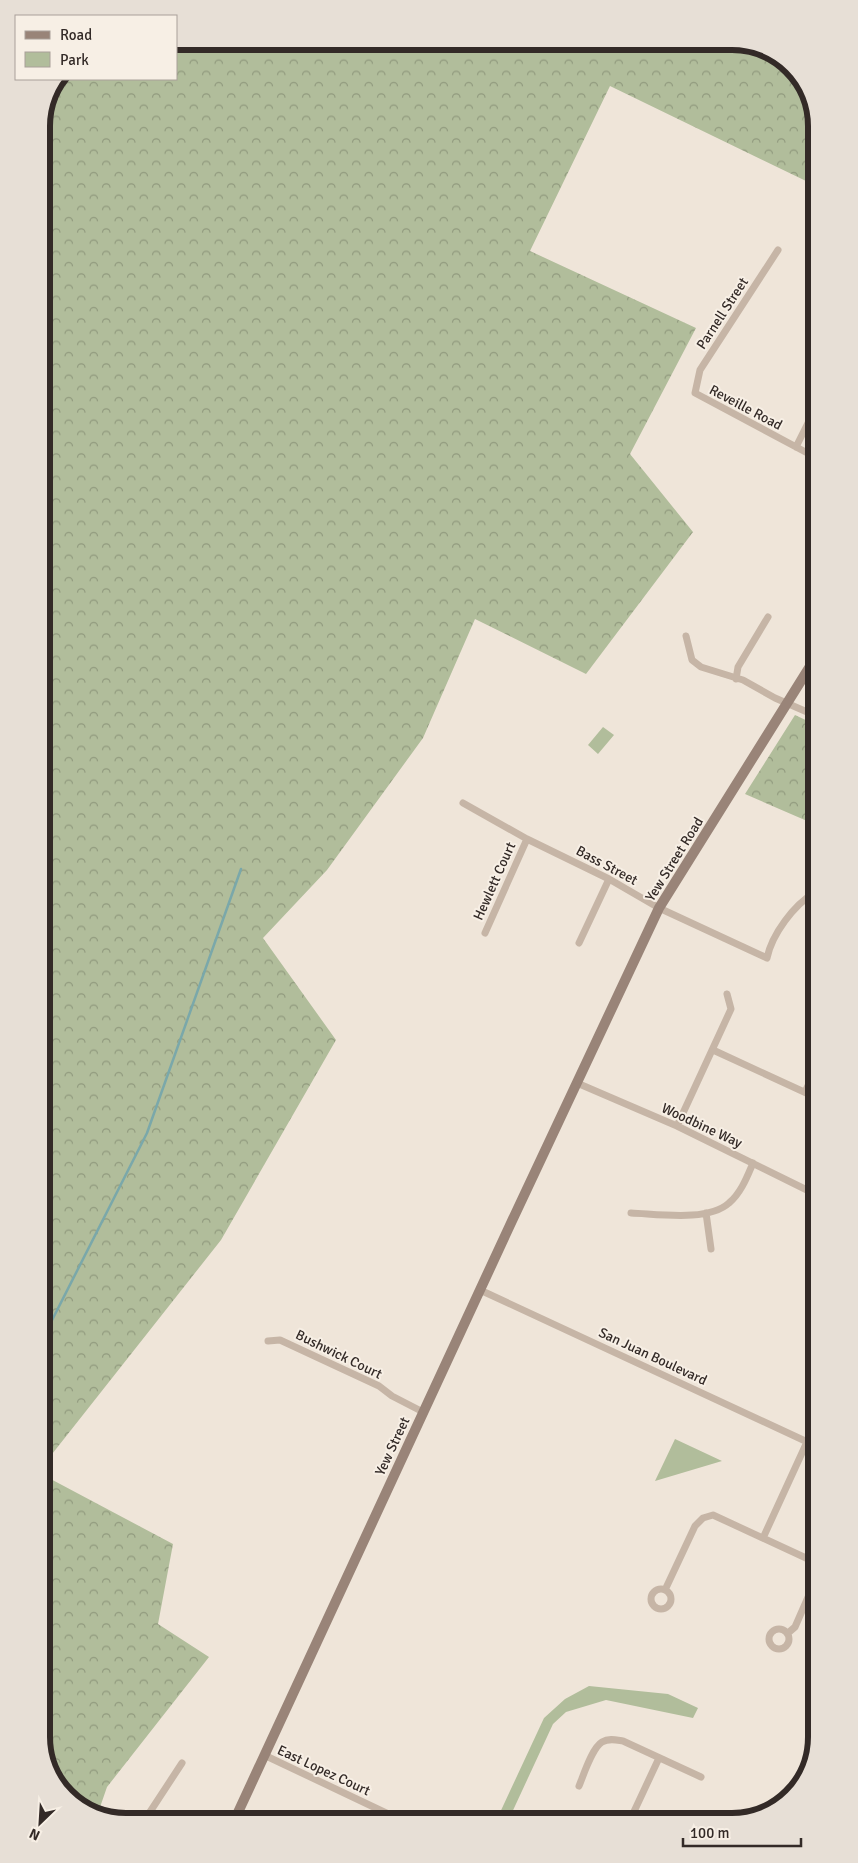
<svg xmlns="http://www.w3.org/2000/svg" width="858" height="1863" font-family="Signika,sans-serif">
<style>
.green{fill:#b1bd9b}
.forest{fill:url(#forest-crowns)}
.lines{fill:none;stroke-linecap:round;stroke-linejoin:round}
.stream{stroke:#7aa8aa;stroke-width:2.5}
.street{stroke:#c6b5a6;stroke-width:7}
.secondary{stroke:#998478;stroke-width:10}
.labels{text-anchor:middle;stroke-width:4;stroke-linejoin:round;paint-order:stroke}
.street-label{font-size:14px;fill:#332a27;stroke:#f7efe5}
.rim{fill:none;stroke:#332a27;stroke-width:6}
</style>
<defs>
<pattern id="forest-crowns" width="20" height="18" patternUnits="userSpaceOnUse" patternTransform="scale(1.25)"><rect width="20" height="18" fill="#b1bd9b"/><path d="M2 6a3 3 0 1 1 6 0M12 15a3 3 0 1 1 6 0" fill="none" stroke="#919a7e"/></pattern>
</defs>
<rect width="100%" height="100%" fill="#efe5d9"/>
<!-- green -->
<path class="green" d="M603,727l11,8 -16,19 -10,-9z
M675,1439l47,22 -67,20z
M589,1686l79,8 30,14 -5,10 -87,-18 -40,12 -13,12 -44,95h-12l47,-101 21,-19z"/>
<!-- forest -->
<path class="forest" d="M738,41l45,18 29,39v73l-6,10 -196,-95 -80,165 166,77 -66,126 63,78 -107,142 -111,-55 -52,119 -96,132 -64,68 73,102 -115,200 -176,223 -4,-1342 19,-42h116v-32z
M795,715l19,9v100l-69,-30z
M45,1476l128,68 -15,80 51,33 -102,130 -9,26 -23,-9 -29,-39z"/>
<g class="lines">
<!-- stream -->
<path class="stream" d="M45,1334l102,-201 94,-264"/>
<!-- street -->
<path class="street" d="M778,250l-78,120 -5,23 118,63
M796,447l17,-34
M686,636l6,24 9,7 42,13 32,18 39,17
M736,679l2,-12 30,-50
M463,803l64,36 82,40 50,29 108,50c5,-24 27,-53 47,-65
M485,933l42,-94
M579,943l30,-64
M713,1050l102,47
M577,1083l100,43 138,68
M805,1092l10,-21
M677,1126l54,-117 -4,-15
M631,1213c27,1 77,9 98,-10 12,-10 18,-26 24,-40
M706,1213l5,36
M480,1290l336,156
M268,1341l12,-1 99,46 13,10 31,16
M763,1538l44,-96
M651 1599a10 10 0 1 1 20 0a10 10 0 1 1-20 0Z
M665,1590l30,-64 8,-8 10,-3 93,43 9,8 1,4
M769 1639a10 10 0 1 1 20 0a10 10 0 1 1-20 0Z
M788,1633l7,-6 21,-48
M264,1755l137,65
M579,1786c5,-12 13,-38 23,-44 7,-4 14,-2 21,-1l78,36
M631,1818l28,-60
M144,1821l38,-58"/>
<!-- secondary -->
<path class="secondary" d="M234,1821l277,-598 148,-315 155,-248"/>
</g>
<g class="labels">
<!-- street labels -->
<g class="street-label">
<text transform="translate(722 313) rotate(-57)" y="5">Parnell Street</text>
<text transform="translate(746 407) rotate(28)" y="5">Reveille Road</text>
<text transform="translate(674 859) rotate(-58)" y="5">Yew Street Road</text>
<text transform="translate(607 865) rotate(28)" y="5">Bass Street</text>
<text transform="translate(494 881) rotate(-66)" y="5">Hewlett Court</text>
<text transform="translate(702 1125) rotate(25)" y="5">Woodbine Way</text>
<text transform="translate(339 1354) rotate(26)" y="5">Bushwick Court</text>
<text transform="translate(653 1356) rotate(25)" y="5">San Juan Boulevard</text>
<text transform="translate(392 1446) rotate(-65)" y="5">Yew Street</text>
<text transform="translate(324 1770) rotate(25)" y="5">East Lopez Court</text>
</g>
</g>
<!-- crop -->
<path d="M0 0H858V1863H0ZM126 50H732A76 76 0 0 1 808 126V1737A76 76 0 0 1 732 1813H126A76 76 0 0 1 50 1737V126A76 76 0 0 1 126 50Z" fill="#e7dfd6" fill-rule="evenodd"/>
<path class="rim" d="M126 50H732A76 76 0 0 1 808 126V1737A76 76 0 0 1 732 1813H126A76 76 0 0 1 50 1737V126A76 76 0 0 1 126 50Z"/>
<!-- legend -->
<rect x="15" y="15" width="162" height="65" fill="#f7efe5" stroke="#a9a099"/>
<rect x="25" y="31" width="25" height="8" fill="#998478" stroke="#a9a099"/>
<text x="60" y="40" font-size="15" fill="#332a27">Road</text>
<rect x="25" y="52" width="25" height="15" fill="#b1bd9b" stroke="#a9a099"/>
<text x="60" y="65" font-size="15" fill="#332a27">Park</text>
<!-- north arrow -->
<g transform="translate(40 1823) rotate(205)" stroke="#f7efe5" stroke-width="4" paint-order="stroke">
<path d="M0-4L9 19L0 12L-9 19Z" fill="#332a27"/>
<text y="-8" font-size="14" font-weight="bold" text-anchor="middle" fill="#332a27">N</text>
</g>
<!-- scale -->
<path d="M683 1838v8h118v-8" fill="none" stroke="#332a27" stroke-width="2.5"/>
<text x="690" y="1838" font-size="15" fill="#332a27" stroke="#f7efe5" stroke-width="4" paint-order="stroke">100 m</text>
</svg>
